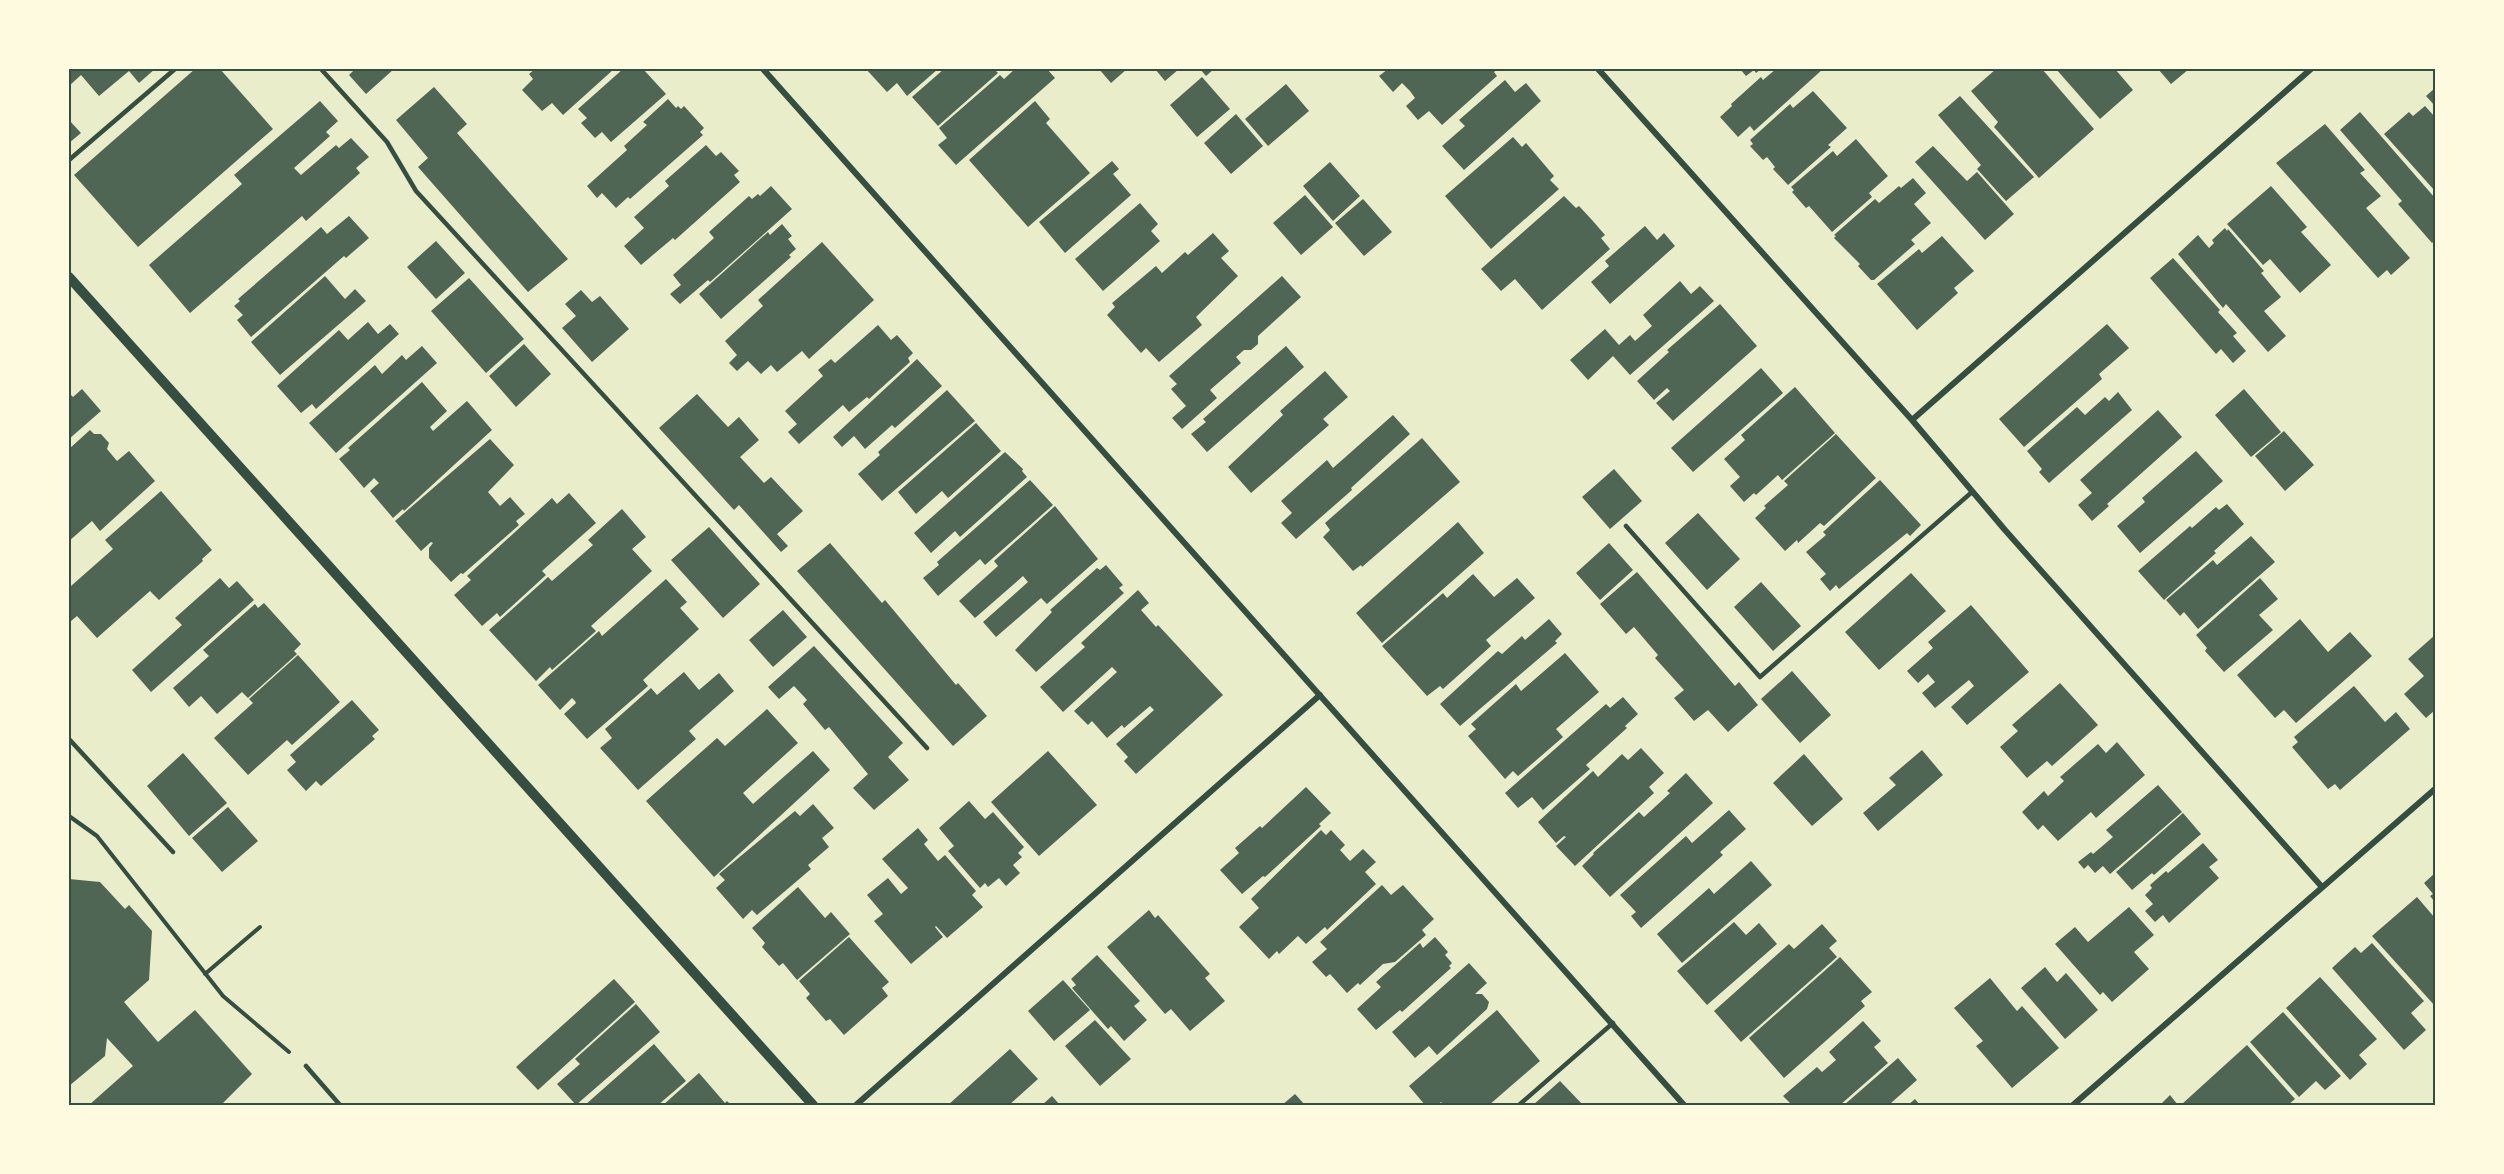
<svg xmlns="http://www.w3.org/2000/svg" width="2504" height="1174" font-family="'Open Sans',sans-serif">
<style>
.building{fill:#4f6655}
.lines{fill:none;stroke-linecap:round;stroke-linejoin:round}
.path{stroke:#344e41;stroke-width:4}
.service{stroke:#344e41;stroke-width:4.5}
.minor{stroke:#344e41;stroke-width:6}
.tertiary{stroke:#344e41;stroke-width:10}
.neatline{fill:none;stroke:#344e41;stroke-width:2}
</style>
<rect width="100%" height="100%" fill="#e9edc9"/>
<!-- building -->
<path class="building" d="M69,69h86l-16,14 -10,-12 -30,25 -18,-21 -12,11z
M195,69h25l53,60 -135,118 -64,-72z
M355,69h39l-28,25 -17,-19z
M535,69h79l-51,46 -11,-12 -10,8 -20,-21 11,-11 -4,-5z
M623,69h20l23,25 -55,48 -9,-10 -7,6 -14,-15 6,-5 -9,-9z
M866,69h72l-31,27 -10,-13 -10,9z
M944,69h50l4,4 -60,53 -26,-29z
M1015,69h32l8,9 -99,87 -18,-20 9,-7 -8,-10 61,-53 4,4z
M1099,69h28l-16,14z
M1155,69h24l-14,12z
M1200,69h14l-8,7z
M1388,69h110l-4,3 3,4 -55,49 -13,-14 -11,9 -12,-14 9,-8 -5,-7 -8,-8 -9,9 -14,-16z
M1740,69h21l-5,4 -2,-3 -8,6z
M1776,69h47l-69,62 -4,-5 -12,11 -18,-20 12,-11 -1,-2 30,-27 2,3z
M1996,69h46l52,60 -55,49 -45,-51 4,-5 -27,-31z
M2056,69h59l18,21 -33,29z
M2158,69h31l-18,15z
M1202,77l28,32 -33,28 -27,-32z
M1505,80l10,12 11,-9 15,18 -77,69 -22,-24 23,-20 -6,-6z
M1286,84l23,27 -41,35 -23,-27z
M434,87l33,37 -10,9 111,126 -40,33 -110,-125 10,-9 -32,-38z
M2435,88v18l-9,-10z
M1813,91l34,37 -19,17 3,2 -43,38 -15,-16 2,-2 -8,-10 -4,3 -13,-14 3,-2 -3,-4 40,-36 3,4z
M1960,96l74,81 -28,24 -29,-32 4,-4 -43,-50z
M668,99l8,9 2,-2 3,3 3,-3 20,22 -4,4 3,3 -73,64 -2,-2 -12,11 -14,-15 -5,5 -10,-12 40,-36 -3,-4 23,-21 -4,-3z
M320,101l18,20 -12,11 4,4 -36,32 7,7 35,-30 3,3 12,-10 18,19 -13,11 4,5 -54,48 -4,-5 -112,97 -41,-48 93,-81 -8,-9z
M1035,101l15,18 -4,4 44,50 -62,54 -59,-67z
M2425,106l10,11v74l-51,-57 25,-22 4,4z
M2360,112l75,86v42l-3,3 -34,-39 4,-3 -62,-71z
M1236,114l27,32 -32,28 -27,-31z
M69,120l12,13 -12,10z
M2325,124l40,46 -5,3 21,23 -15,12 44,50 -19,17 -4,-5 -9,8 -102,-115z
M1513,137l9,10 4,-4 28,33 -4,4 9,9 -68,60 -46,-53z
M1856,139l32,37 -19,17 3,4 -40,35 -23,-26 -3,2 -14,-16 2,-2 -3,-3 42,-36 4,5z
M706,145l10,11 5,-4 18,19 -5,4 6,7 -65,58 -2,-2 -32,27 -17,-19 20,-18 -10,-11 35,-31 -4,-5z
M1933,146l34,35 10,-9 37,42 -29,26 -70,-78z
M1112,161l7,8 -6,5 18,21 -66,58 -26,-31z
M1330,162l30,34 -27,25 -30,-35z
M1913,178l13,15 -12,11 17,19 -20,17 4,4 -41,36h-3l-13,-14 2,-2 -26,-26 2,-2 -2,-1 41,-36 4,4 20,-17 2,2z
M771,186l21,23 -82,73 -2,-2 -28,24 -10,-10 11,-9 -8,-10 41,-37 -5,-6 40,-36 3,3 6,-5 2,2z
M2271,186l36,41 -6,5 30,33 -31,28 -30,-34 -7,6 -36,-41z
M1305,195l28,32 -32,28 -28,-32z
M1564,196l12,12 3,-2 13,14 13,15 -4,3 9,11 -68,61 -27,-31 -14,12 -20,-22z
M1363,199l29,33 -28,24 -29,-33z
M1140,203l18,21 -7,7 9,10 -57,50 -28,-32z
M349,216l20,22 -23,20 -2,-2 -93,81 -14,-17 6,-5 -9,-9 6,-5 -2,-2 83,-72 6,7z
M782,224l10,12 -4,3 8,10 -7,6 2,2 -70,62 -22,-25 69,-62 2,3z
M1645,226l12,14 7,-7 11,13 -65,58 -19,-22 18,-16 -4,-5z
M2225,228l2,3 1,-2 36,42 -3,2 20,24 -17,14 22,25 -18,16 -42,-48 -3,4 -45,-54 20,-19 11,13 5,-5 -2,-3z
M1213,233l16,18 -8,7 17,18 -42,41 6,8 -43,37 -13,-14 -5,5 -34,-38 8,-8 -3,-4 44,-37 6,7 23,-21 3,3z
M1942,236l32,35 -20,17 4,5 -41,37 -40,-46 42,-35 3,4z
M436,241l29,32 -29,26 -29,-32z
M822,242l52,58 -65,59 -7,-8 -25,21 -6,-7 -10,9 -13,-13 -11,10 -8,-8 8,-8 -12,-14 38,-35 -5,-6z
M2173,258l47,52 -2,2 19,21 -4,3 13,15 -13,12 -12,-14 -5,5 -66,-76z
M325,276l20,23 10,-10 11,12 -86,74 -29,-33z
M1282,276l19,21 -43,39v8l-7,6h-7l-8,7 5,6 -31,27 7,8 -35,31 -10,-11 14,-12 -15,-17 6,-5 -8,-8z
M469,278l55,61 -38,34 -55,-62z
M1680,281l11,13 9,-8 14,15 -84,74 -17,-19 -25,24 -18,-20 35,-31 14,16 11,-10 5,6 17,-15 -9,-11z
M581,290l11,12 8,-6 29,33 -37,33 -30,-34 14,-12 -11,-12z
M1720,304l37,42 -84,75 -17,-18 14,-12 -3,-3 -13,12 -17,-19 32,-29 -2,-2z
M368,322l10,12 12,-10 9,10 -83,75 -4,-5 -11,9 -24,-27 62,-56 9,10z
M2107,324l22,24 -30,26 3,5 -78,68 -25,-28z
M878,325l13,15 6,-5 16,18 -5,5 2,4 -41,37 -2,-2 -18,15 -6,-7 -44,39 -11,-12 9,-8 -12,-13 38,-35 -5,-6 13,-11 4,4z
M524,344l27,30 -35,33 -27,-31z
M422,346l15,17 -101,90 -27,-30 66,-58 7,9 20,-19 4,5z
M1286,346l18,21 -97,85 -16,-18 15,-12 -3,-3z
M917,359l25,27 -47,42 -3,-3 -27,24 -11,-13 -12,11 -9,-10z
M1761,368l22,25 -90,79 -22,-24z
M1325,371l23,26 -25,22 6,6 -78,68 -23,-26 55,-52 -3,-4z
M422,382l25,29 -17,16 3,4 34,-30 25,29 -88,81 -1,-2 -10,9 -23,-27 9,-8 -5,-5 -10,10 -25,-29 11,-9 -2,-2z
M1795,387l40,46 -53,47 -4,-5 -22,20 -2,-2 -10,9 -14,-16 10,-9 -16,-18 21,-19 -4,-5z
M82,389l19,22 -32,28v-46l4,4z
M2244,389l37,43 -30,25 -36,-42z
M947,390l28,31 -93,80 -24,-27 22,-19 -2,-3z
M2118,392l14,18 -83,73 -10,-11 3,-3 -15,-18 50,-44 8,8 20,-18 4,4z
M697,394l31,33 11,-10 20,23 -19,17 24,26 7,-6 32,34 -26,23 11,12 -7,6 -42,-47 -5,5 -75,-82z
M2158,410l24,27 -75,67 2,2 -17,15 -14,-16 14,-12 -12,-13z
M1393,415l17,19 -59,54 1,2 -56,49 -15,-16 11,-10 -11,-12 46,-41 6,8z
M976,423l25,28 -53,47 -6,-7 -26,23 -18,-22z
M90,430l4,4h7l8,9 -2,6 10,12 12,-10 26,30 -55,50 -8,-10 -23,20v-92z
M2284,431l30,34 -29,26 -30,-35z
M1836,434l40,44 -52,48 -4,-3 -22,20 -1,-3 -12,11 -30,-33 11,-10 -2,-2 24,-21 -4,-4z
M1422,438l38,44 -98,85 -1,-2 -8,6 -30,-34 7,-7 -5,-7z
M490,439l24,26 -26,27 12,14 10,-9 15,17 -9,7 3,4 -56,49 -2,-1 -10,9 -22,-24v-10l4,-5 -2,-1 -10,9 -26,-30z
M2196,451l27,30 -83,72 -23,-27 28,-24 -3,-4z
M1005,452l18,17 -1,2 5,6 -67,60 -5,-6 -24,22 -17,-20z
M1614,469l28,32 -32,28 -28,-32z
M1030,480l23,25 -68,60 -5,-6 -42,37 -15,-18 16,-13 -2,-3z
M1880,480l41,45 -11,11 -3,-3 -68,56 -3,-4 -6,6 -10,-12 6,-5 -20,-22 20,-17 -3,-3z
M161,491l51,59 -10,9 1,2 -44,39 -9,-9 -53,47 -20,-22 -6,5 -2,-2v-36l2,3 42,-37 -8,-9z
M569,493l27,30 -54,48 4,4 -46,42 -3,-4 -15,13 -28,-31 17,-15 -4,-4 85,-78 5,6z
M2227,504l17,20 -30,27 2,2 -52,47 -26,-29 52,-45 2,2 24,-21 3,3z
M1055,506l43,53 -51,45 -6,-6 -45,39 -13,-15 45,-40 -5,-6 -48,42 -16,-17 39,-35 -4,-5z
M622,509l24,28 -14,12 20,22 -61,55 5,5 -44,39 -2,-3 -14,14 -47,-51 59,-53 4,4 41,-36 -5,-5z
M1698,513l42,46 -33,31 -42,-47z
M1458,522l26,31 -102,90 -26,-30z
M709,527l51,57 -37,34 -52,-58z
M2251,536l24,26 -77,67 -14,-17 -4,4 -14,-16 47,-40 4,5z
M830,543l52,60 3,-3 71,85 2,-2 29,33 -34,30 -156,-175z
M1609,543l24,27 -33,30 -24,-27z
M1106,565l17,20 -4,3 5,5 -88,79 -21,-22 37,-38 -2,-2 47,-42 3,2z
M1637,572l98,114 4,-4 19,23 -30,27 -20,-22 -14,11 -20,-23 10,-8 -29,-32 3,-3 -24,-28 -8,7 -26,-30z
M1911,573l35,38 -67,59 -34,-38z
M1473,574l21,23 23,-19 18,20 -49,42 5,6 -48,43 -3,-3 -13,10 -45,-50 61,-53 4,5z
M220,578l9,10 8,-7 17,19 -103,92 -19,-22 50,-45 -7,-7z
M2260,578l18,21 -19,16 14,15 -49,42 -19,-21 2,-3 -11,-13z
M666,579l21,23 -7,6 19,21 -56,51 5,6 -61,53 -23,-25 12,-11 -1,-2 -3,-3 -12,12 -22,-25 61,-54 3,5z
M1761,582l40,44 -28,25 -39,-44z
M1138,590l11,13 -8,7 15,17 2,-2 65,70 -87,79 -12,-13 4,-4 -12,-13 38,-34 -4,-4 -26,22 -2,-3 -15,13 -15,-17 -4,4 -14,-14 43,-39 -5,-5 -49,45 -23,-25 45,-40 -4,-4z
M264,603l37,41 -7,7 3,3 -49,44 -6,-6 -25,22 -16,-18 -12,11 -16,-19 36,-32 -6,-6 52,-46 3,4z
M1971,605l58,67 -62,53 -16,-18 23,-21 -5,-6 -34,28 -13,-15 13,-11 -7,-8 -10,9 -11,-12 26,-23 -5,-6z
M783,610l24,27 -34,30 -24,-27z
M1549,619l13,15 -7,7 2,2 -97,83 -20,-22 58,-53 4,3 20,-18 3,4z
M2300,619l28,33 22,-20 22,24 -76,67 -12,-13 -9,8 -38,-43z
M2435,635v75l-9,8 -22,-24 20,-18 -16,-17z
M814,646l89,97 -15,14 21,23 -35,30 -21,-22 15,-14 -39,-47 -4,3 -22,-26 4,-4 -13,-14 -15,13 -11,-12z
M1565,653l34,39 -43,37 7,8 -45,39 -5,-5 -8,8 -37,-43 8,-7 -5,-5 45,-40 5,7z
M298,655l42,47 -48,43 -5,-5 -39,35 -34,-37 39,-35 -4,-4z
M1792,671l39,44 -31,28 -39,-44z
M684,672l15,18 20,-17 15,18 -45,40 7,8 -58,51 -38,-42 12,-10 -7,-9 46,-41 6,7z
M2060,683l38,42 -46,41 -5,-5 -20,17 -27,-31 18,-16 -6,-6z
M2354,686l31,36 11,-10 14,17 -70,61 -5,-6 -7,5 -36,-42 6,-5 -4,-5z
M1623,697l15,17 -13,12 2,2 -41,37 4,4 -47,41 -11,-13 -14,11 -13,-15 101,-89 4,4z
M352,700l27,30 -7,6 3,3 -54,47 -5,-5 -10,10 -19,-21 9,-8 -6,-7z
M767,709l31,34 -55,50 10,11 60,-53 17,19 -116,107 -68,-76 71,-63 8,8z
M2117,742l28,33 -49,43 -5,-6 -33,29 -15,-16 -5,5 -16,-18 22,-21 4,5 16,-15 -4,-4 38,-33 8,9z
M1641,748l23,25 -15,14 5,6 -79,73 -19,-20 10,-9 -2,-1 -8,7 -18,-21 55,-51 5,6 24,-23 6,6z
M1922,750l21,25 -65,56 -15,-18 33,-28 -7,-7z
M1048,751l49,54 -58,51 -48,-54z
M183,753l44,50 -38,33 -42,-50z
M1804,754l39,45 -31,27 -39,-43z
M1686,773l27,30 -103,94 -28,-31 12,-12 -1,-1 46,-41 5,5 26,-24 -3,-2z
M2158,785l24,27 -72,62 -7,-8 -8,7 -7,-8 -4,4 -6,-7 13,-10 2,2 20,-17 -7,-7z
M1306,787l25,26 -12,11 2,2 -56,51 -2,-1 -21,18 -22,-24 19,-17 -4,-5 25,-22 2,2z
M969,801l16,18 8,-7 31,35 -6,6 4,4 -9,8 7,8 -14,13 -7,-8 -11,9 -3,-4 -5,5 -32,-37 6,-5 -15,-18z
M813,804l21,24 -12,10 7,9 -21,18 3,4 -54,46 -5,-5 -9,9 -27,-31 9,-8 -6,-6 76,-63 5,5z
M228,807l30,34 -36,31 -30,-34z
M1729,810l17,19 -26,23 3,3 -82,73 -10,-12 5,-4 -16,-17 66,-59 6,7z
M2183,813l18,21 -47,41 -2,-2 -20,17 -16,-18z
M918,828l10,12 -4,4 14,17 7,-6 31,36 -4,4 11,12 -36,31 -11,-12 -1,1 8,10 -32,27 -37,-43 9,-7 -16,-19 21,-17 13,16 7,-6 -26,-29z
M1321,830l5,5 5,-5 14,15 -5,5 10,11 13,-12 13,13 -11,10 11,12 -49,46 -2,-3 -19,17 -8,-8 -19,18 -2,-3 -8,8 -30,-32 20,-19 -8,-9z
M2203,843l15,17 -9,7 10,11 -50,45 -6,-8 -8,7 -10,-11 8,-7 -8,-9 7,-7 -2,-3 16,-14 2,2z
M1751,861l21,24 -90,78 -25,-29 52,-46 5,6z
M2435,873v29l-5,-6 3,-2 -9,-11z
M69,879l31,3 25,27 4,-4 23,26 -3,49 -25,22 34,40 37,-32 57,64 -31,31h-132l44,-39 -26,-28 -2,18 -36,30z
M1382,885l9,10 12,-10 31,34 -12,11 4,5 -31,27 -12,2 -23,21 -2,-2 -11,10 -17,-19 -4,3 -14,-15 15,-13 -7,-7z
M798,887l27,31 6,-6 19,22 -53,46 -14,-17 -4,3 -17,-19 3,-4 -13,-15z
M2417,897l18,21v88l-63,-70z
M2129,907l25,28 -20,17 15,17 -37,33 -9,-10 -3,3 -45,-51 20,-17 13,15z
M1149,910l6,8 3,-3 52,59 -5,4 20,23 -35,30 -19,-22 -6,5 -58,-67z
M1734,922l12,13 13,-12 18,21 -70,61 -30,-34z
M1822,924l15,17 -8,7 8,9 -96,85 -27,-31 75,-67 5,5z
M849,937l40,45 -7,6 6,8 -44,39 -14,-16 -4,2 -20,-23 4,-4 -11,-13z
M1435,937l13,15 -3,3 7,8 -3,3 2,2 -49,44 -2,-2 -24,20 -19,-21 24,-22 -5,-5 44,-39 3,5z
M2372,943l52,58 -13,12 15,17 -22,20 -72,-82 23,-21 6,6z
M1097,955l43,46 -6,5 13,14 -23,21 -13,-15 -3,3 -36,-41 4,-3 -5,-6z
M1840,957l32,35 -11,9 4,5 -81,72 -35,-40z
M1469,963l18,20 -12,11h7l7,8 -2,7 -50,46 -8,-9 -14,12 -23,-26z
M2045,967l12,15 9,-9 32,37 -33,29 -44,-51z
M2320,977l57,62 -18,16 8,9 -17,16 -64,-72z
M1990,978l27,33 5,-5 37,42 -47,40 -36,-42 7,-5 -29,-33z
M614,979l21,23 -97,88 -22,-23z
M1063,980l27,30 -36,31 -26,-30z
M636,1004l24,28 -84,73 -19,-21 23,-20 -5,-5z
M1497,1010l43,51 -51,44h-45l-3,-3 -3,3h-13l-16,-19z
M2283,1012l58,64 -16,14 -9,-9 -17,16 -49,-55z
M1095,1020l36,39 -31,27 -35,-40z
M1863,1021l18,20 -7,6 14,16 -48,42h-48l-9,-9 34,-29 5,5 14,-12 -7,-8z
M654,1044l32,37 -28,24h-73z
M2247,1045l48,54 -7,6h-105l-1,-1z
M1010,1049l28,30 -29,26h-61z
M1898,1058l19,22 -26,23 1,2h-48z
M699,1073l26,30 2,-2 4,4h-68z
M1560,1081l23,24h-50z
M1295,1094l10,11h-23z
M2170,1095l8,10h-18z
M1052,1096l8,9h-18z
M1915,1099l5,6h-12z"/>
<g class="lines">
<!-- path -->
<path class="path" d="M69,816l28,20 126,160 66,56
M205,974l55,-47"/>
<!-- service -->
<path class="service" d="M321,69l66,73 29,49 511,557
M69,160l106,-91
M1626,526l134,151 212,-185
M69,739l104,113
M306,1066l34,39
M1519,1105l94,-82"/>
<!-- minor -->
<path class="minor" d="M763,69l921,1036
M1598,69l314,351 93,110 317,357
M1912,420l399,-351
M856,1105l464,-410
M2073,1105l362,-316"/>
<!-- tertiary -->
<path class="tertiary" d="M69,277l744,828"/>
</g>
<!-- border -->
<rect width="2504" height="1174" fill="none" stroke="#fefae0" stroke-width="141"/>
<rect x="70" y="70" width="2364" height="1034" class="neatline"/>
</svg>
